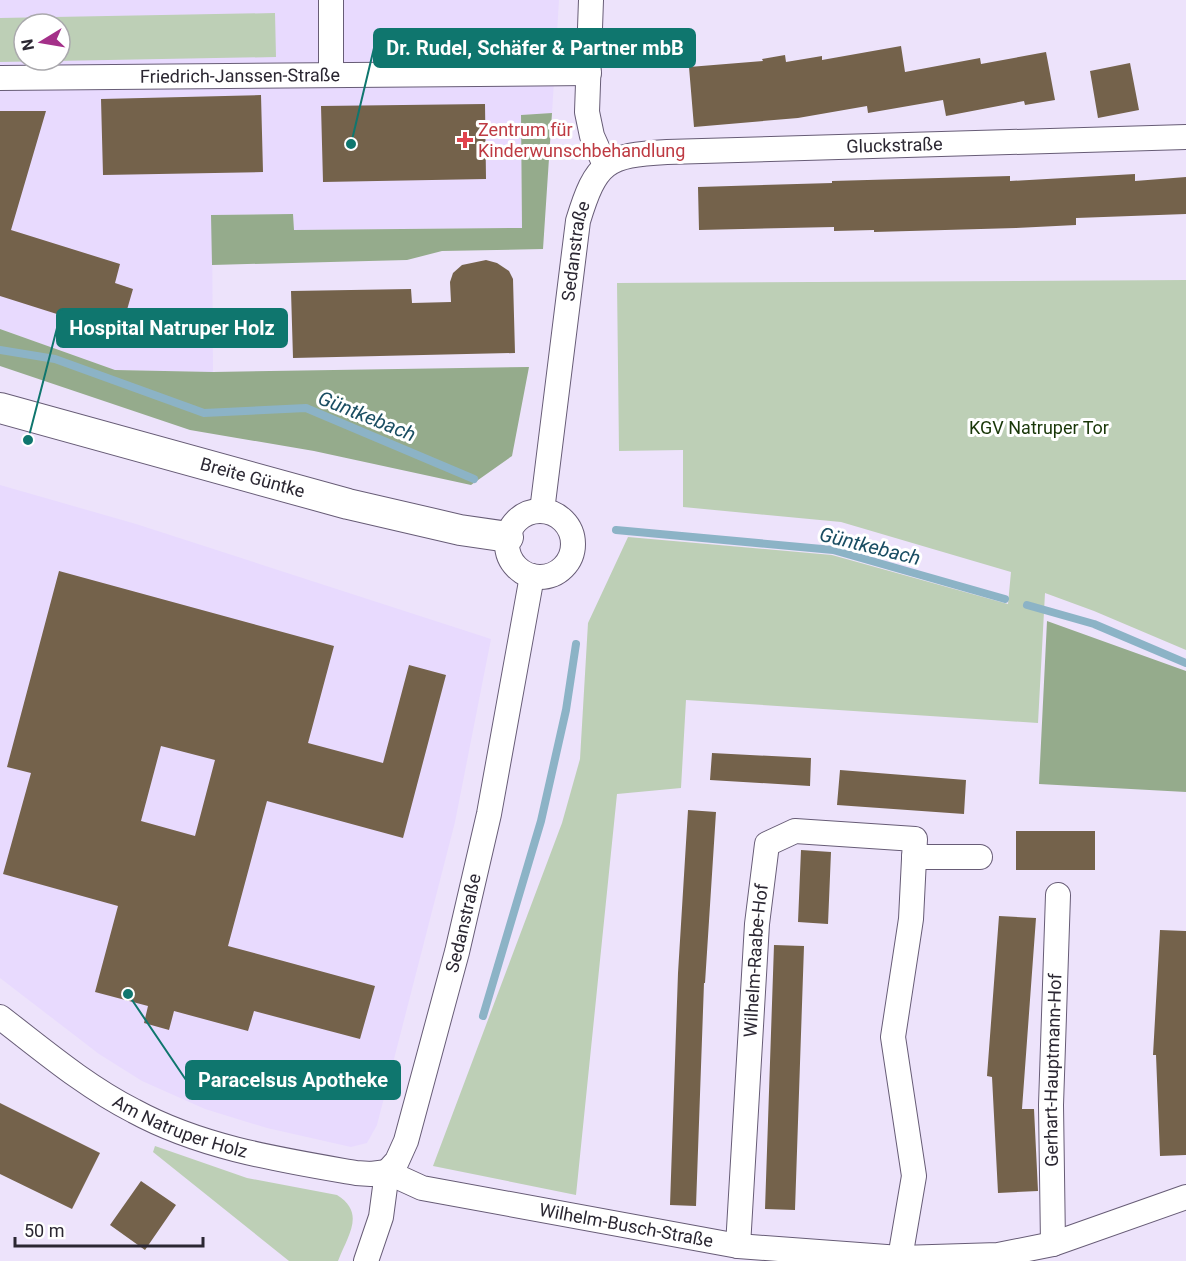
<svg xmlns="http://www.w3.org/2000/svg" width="1186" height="1261" font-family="Roboto,sans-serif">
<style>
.built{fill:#e8dafe;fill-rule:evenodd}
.green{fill:#bdcfb6;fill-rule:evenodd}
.forest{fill:#95ab8c}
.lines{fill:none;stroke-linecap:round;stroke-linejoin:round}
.stream{stroke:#8cb3c6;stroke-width:8}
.building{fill:#74624b;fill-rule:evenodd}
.minor-casing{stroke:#675c76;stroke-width:26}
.tertiary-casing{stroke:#675c76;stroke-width:32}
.minor{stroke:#fff;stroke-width:24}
.tertiary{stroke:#fff;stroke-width:30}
.health-dot{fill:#e0444e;stroke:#fff;stroke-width:2}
.labels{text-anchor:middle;stroke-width:6;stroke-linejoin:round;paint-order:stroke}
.street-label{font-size:18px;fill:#2b2732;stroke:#fff}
.health-label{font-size:18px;fill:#be3a42;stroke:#fff;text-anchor:start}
.park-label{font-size:18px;fill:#193708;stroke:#fff}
.water-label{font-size:20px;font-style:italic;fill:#194d62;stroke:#fff}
.leader{fill:none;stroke:#0f766e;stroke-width:2}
.callout-dot{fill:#0f766e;stroke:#fff;stroke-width:2}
.callout{fill:#0f766e;stroke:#0f766e;stroke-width:2}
.callout-label{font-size:20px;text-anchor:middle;font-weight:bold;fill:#fff}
</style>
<rect width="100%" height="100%" fill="#ede3fb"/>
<!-- built -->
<path class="built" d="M0,0h559l-7,113 -31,2 1,113 -228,2 -1,-16 -81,1 1,157 -98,-2 -115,-41zM24,24h36v36h-36z
M0,485l136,39 355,115 -36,183 -78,303 -10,18 -16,4 -84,-19 -62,-19 -63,-28 -43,-27 -99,-76z"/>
<!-- green -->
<path class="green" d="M275,13l1,44 -276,5v-44zM24,24h36v36h-36z
M1186,280v370l-92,-39 -49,-18 -7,130 -352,-23 -5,88 -64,6 -41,401 -143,-29 129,-343 18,-64 8,-136 40,-86 204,18 176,49 3,-32 -170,-50 -158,-15v-57l-64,1 -2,-168z
M155,1146l92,32 90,17c29,18 11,40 1,66h-49l-136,-109z"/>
<!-- forest -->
<path class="forest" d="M552,113l-9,136 -101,2 -35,9 -195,5 -1,-50 82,-1 1,16 228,-2 -1,-113z
M0,329l115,41 98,2 316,-5 -17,89 -41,29 -157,-34 -124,-21 -190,-64z
M1047,621l139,50v121l-147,-8z"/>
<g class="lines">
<!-- stream -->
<path class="stream" d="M0,350l55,9 149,54 102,-5 168,71
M616,530l217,20 172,49
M1027,605l67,19 92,39
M483,1016l58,-195 25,-111 10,-66"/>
</g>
<!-- building -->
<path class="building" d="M901,46l4,26 75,-14 1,6 65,-12 9,48 -30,5 -1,-4 -78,15 -3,-16 -75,13 -1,-7 -69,12 -104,9 -5,-60 74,-6 -1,-2 23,-4 1,7 36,-6v4z
M1130,63l9,47 -41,8 -8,-47z
M261,95l2,77 -160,3 -2,-76z
M485,104l1,75 -163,3 -2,-76z
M0,111h46l-35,119 109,34 -5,19 18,6 -13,45 -120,-38z
M1135,174v7l51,-4v37l-110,4v7l-60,3 -142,4v-2l-40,1v-4l-135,3 -1,-43 134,-4v-2l178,-5v5z
M486,260l11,3 12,8 4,8 2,74 -222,5 -2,-67 120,-2 1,14 39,-1 -1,-20 3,-9 9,-8z
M59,571l275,75 -26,97 75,20 26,-98 37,10 -43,163 -136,-37 -39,145 147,40 -15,53 -106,-28 -6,20 -74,-20 -5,19 -25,-7 4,-17 -53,-14 23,-86 -115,-32 28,-101 -24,-6zM161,746l54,14 -20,76 -54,-15z
M712,753l99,5 -1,28 -100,-6z
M840,770l126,10 -2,34 -127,-9z
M688,810l28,2 -11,171h-1l-8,223 -26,-1 8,-232z
M1016,831h79v39h-79z
M801,850l30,2 -3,72 -30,-2z
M999,916l37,2 -14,191h12l4,82 -40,2 -6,-116 -5,-1z
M1160,930l26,1v224l-26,1 -4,-101h-3z
M774,945l30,1 -9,264 -30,-1z
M0,1103l100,50 -28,56 -72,-35z
M141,1181l35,24 -31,45 -35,-25z"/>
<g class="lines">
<!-- minor casing -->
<g class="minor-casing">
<g id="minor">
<path d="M331,0v75"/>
<path d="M591,0l-4,112 5,24 13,29"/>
<path id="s1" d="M0,78l589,-5"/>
<path id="s2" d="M542,511l36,-290c18,-59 28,-66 89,-69l519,-15"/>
<circle cx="540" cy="544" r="33"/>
<path d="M914,857h66"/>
<path id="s3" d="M0,1017c43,33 85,69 134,94 68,37 147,49 222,62l15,1 16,-2"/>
<path id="s4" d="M387,1172l35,16 316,58 162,12 98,-3 55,-11 133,-47"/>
<path id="s5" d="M1053,1244l-2,-139 7,-210"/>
<path id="s6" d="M738,1246l19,-322 10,-80 28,-13 120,8 -4,80 -18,118 21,139 -14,82"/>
<path id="s7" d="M366,1261l15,-44 6,-45 10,-11 9,-20 51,-189 32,-138 43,-238"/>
</g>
</g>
<!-- tertiary casing -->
<g class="tertiary-casing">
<g id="tertiary">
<path id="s8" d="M0,408l348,96 112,26 48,7"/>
</g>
</g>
<!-- minor -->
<use href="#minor" class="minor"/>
<!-- tertiary -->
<use href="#tertiary" class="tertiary"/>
</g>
<!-- markers -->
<path class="health-dot" d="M462 131h6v6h6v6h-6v6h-6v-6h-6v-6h6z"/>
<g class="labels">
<!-- street labels -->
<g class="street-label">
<text dy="6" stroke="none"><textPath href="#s1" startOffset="240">Friedrich-Janssen-Straße</textPath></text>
<text dy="6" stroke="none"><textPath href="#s2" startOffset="646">Gluckstraße</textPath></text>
<text dy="6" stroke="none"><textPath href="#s2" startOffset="262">Sedanstraße</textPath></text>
<text dy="6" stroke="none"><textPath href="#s8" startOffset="262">Breite Güntke</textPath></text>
<text dy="6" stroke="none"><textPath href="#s7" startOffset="354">Sedanstraße</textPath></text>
<text dy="6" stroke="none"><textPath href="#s6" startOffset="286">Wilhelm-Raabe-Hof</textPath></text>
<text dy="6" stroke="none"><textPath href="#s5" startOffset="174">Gerhart-Hauptmann-Hof</textPath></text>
<text dy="6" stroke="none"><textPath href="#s3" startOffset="213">Am Natruper Holz</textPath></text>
<text dy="6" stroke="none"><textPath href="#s4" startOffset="246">Wilhelm-Busch-Straße</textPath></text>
</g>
<!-- health labels -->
<g class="health-label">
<text x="478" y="136">Zentrum für<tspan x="478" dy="21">Kinderwunschbehandlung</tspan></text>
</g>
<!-- park labels -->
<g class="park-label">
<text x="1039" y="434">KGV Natruper Tor</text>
</g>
<!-- water labels -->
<g class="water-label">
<text transform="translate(367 416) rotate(22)" y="7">Güntkebach</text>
<text transform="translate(870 546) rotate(14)" y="7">Güntkebach</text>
</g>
</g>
<!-- callouts -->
<path class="leader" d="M351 144L374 48M28 440L57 328M128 994L186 1080"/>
<g class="callout-dot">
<circle cx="351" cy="144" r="6"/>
<circle cx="28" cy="440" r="6"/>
<circle cx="128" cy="994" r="6"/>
</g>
<g class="callout">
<rect x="374" y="29" width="321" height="38" rx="6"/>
<rect x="57" y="309" width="230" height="38" rx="6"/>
<rect x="186" y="1061" width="214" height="38" rx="6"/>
</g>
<g class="callout-label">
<text x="535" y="55">Dr. Rudel, Schäfer &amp; Partner mbB</text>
<text x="172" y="335">Hospital Natruper Holz</text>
<text x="293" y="1087">Paracelsus Apotheke</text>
</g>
<!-- north arrow -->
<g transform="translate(42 42) rotate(259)"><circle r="28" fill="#ffffff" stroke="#aaa9ad" stroke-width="1.5"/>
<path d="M0-4.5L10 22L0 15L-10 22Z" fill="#a43089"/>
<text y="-9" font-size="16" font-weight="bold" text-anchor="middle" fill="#2b2732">N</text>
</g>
<!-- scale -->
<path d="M15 1237v9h188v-9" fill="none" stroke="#2b2732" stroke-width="3"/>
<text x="24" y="1237" font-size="18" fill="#2b2732" stroke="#ffffff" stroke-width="4.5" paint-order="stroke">50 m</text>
</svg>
